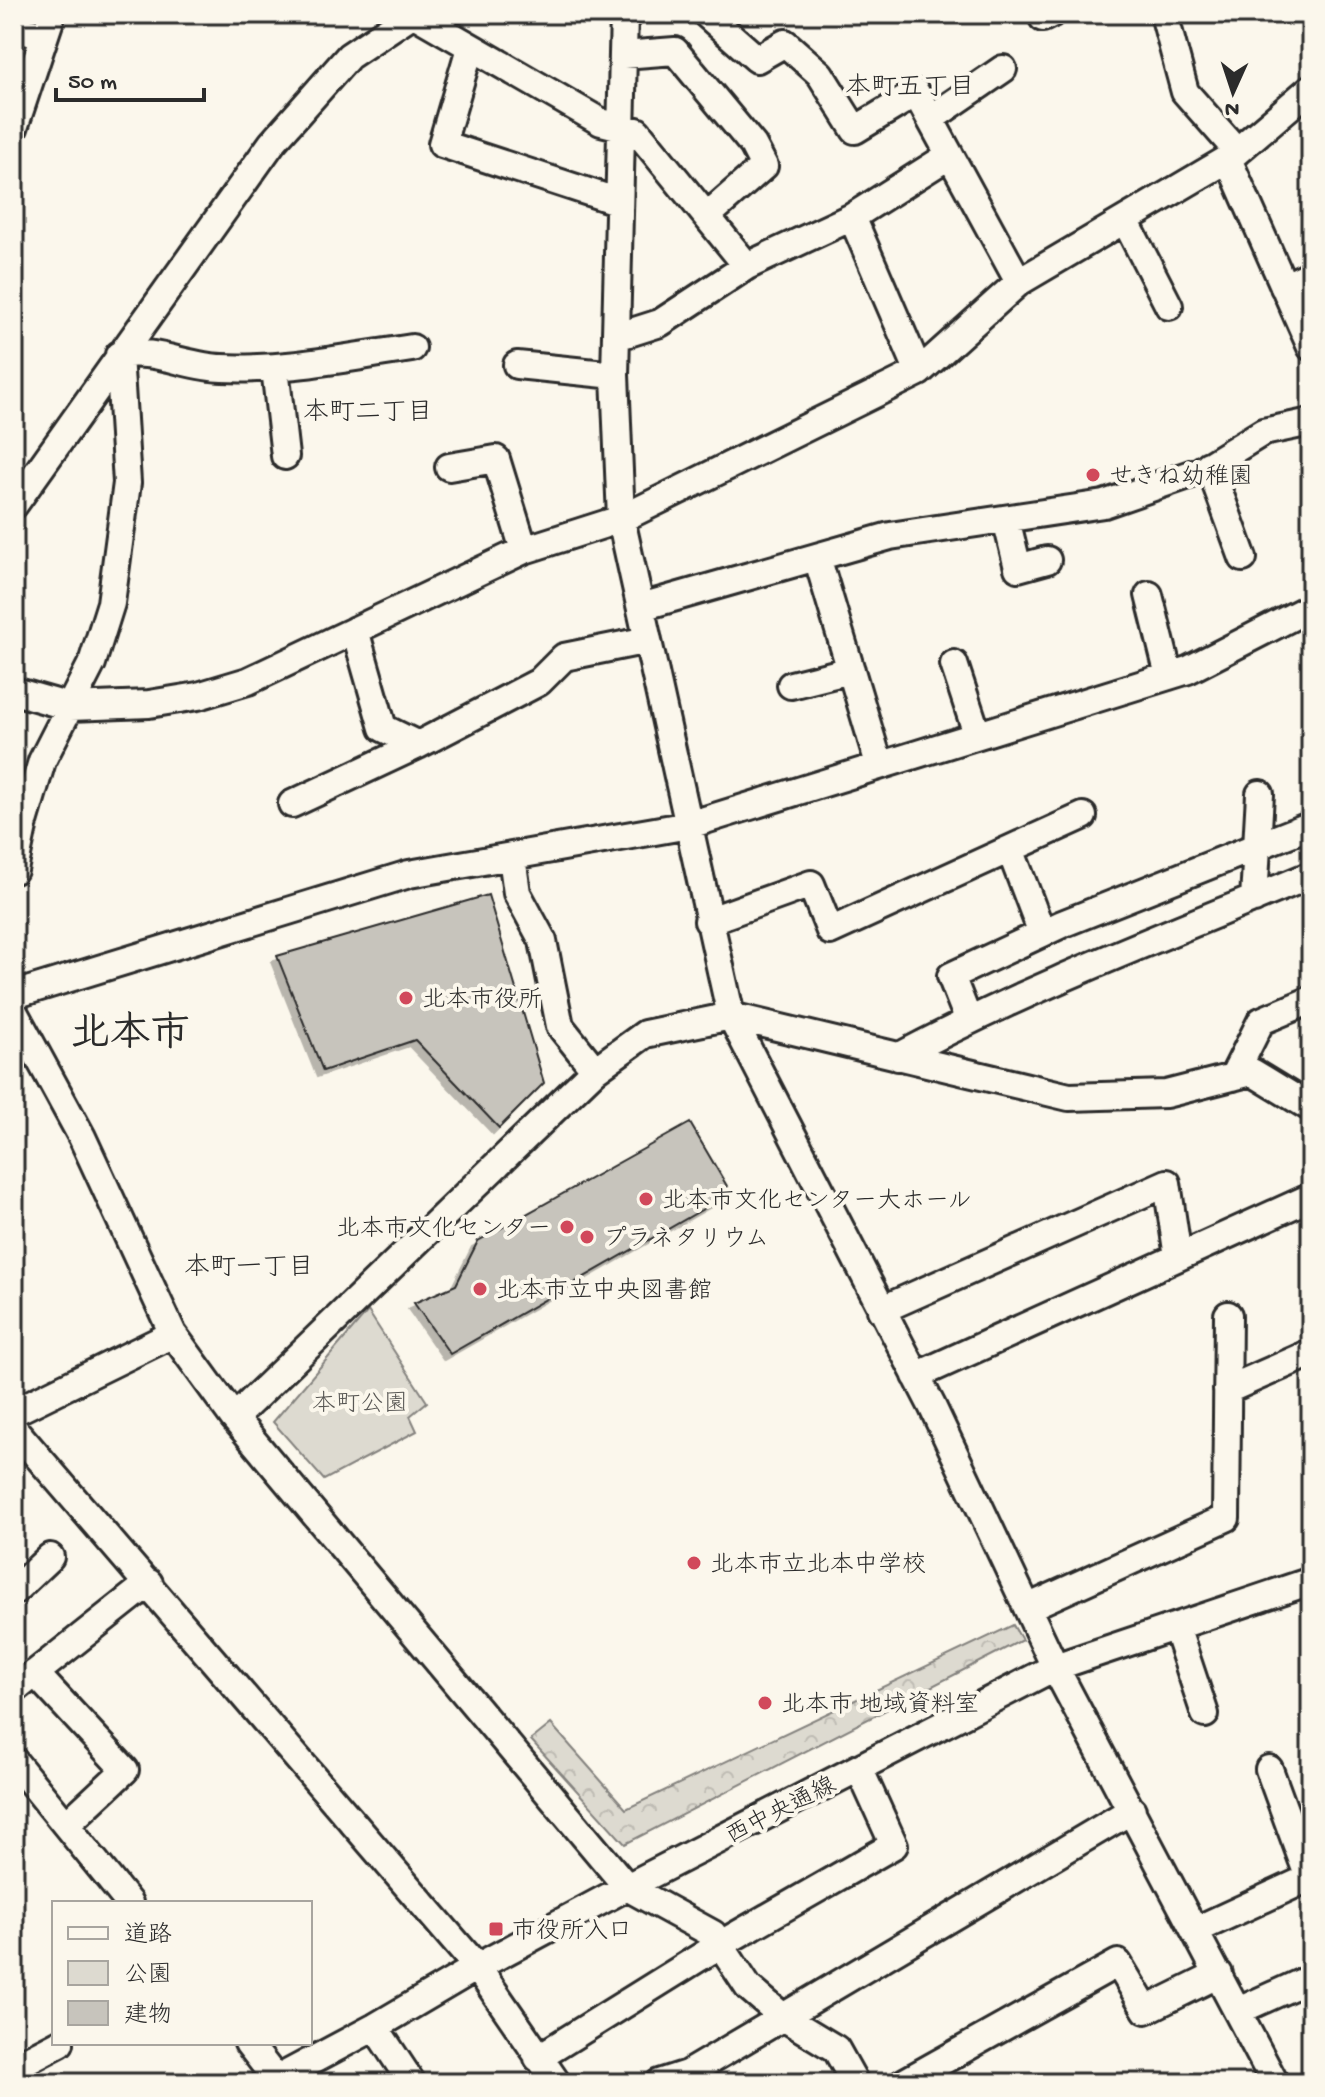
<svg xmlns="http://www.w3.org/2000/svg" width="1325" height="2097" font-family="'Gochi Hand','Klee One',sans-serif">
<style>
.green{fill:#dddad0;stroke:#84827e;stroke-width:2}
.forest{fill:url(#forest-crowns);stroke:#84827e;stroke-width:2}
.building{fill:#c7c4bc;stroke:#2b2b2b;stroke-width:2;filter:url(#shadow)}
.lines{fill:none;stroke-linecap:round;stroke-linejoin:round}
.minor-casing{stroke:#2b2b2b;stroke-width:32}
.minor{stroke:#fbf7ec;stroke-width:26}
.poi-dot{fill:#d1495b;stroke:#fbf7ec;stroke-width:3}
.labels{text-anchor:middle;stroke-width:8;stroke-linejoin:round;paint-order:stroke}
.poi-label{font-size:24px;fill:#2b2b2b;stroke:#fbf7ec;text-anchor:start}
.park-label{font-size:24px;fill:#585754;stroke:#fbf7ec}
.street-label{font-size:24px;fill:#2b2b2b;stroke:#fbf7ec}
.neighbourhood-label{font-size:26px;fill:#2b2b2b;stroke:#fbf7ec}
.town-label{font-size:40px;font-weight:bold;fill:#2b2b2b;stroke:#fbf7ec}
</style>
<defs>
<pattern id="forest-crowns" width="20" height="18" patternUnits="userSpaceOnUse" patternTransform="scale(2)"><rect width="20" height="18" fill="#dddad0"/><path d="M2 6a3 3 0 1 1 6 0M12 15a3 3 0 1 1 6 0" fill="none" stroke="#bebbb3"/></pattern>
<filter id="shadow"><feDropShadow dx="-6" dy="6" stdDeviation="0" flood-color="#0004"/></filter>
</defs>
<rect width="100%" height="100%" fill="#fbf7ec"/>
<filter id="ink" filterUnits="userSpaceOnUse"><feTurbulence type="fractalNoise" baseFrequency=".0125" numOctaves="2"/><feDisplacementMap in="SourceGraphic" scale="16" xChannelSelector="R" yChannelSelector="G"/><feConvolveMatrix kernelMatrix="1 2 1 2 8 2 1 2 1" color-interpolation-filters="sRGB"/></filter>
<g filter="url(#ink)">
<!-- green -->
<path class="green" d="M368,1311l59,91 -17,14 7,15 -93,49 -51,-58z"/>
<!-- forest -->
<path class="forest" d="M1013,1625l9,15 -397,204 -94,-104 20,-16 75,85z"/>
<!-- building -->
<path class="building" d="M488,895l56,188 -45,45 -84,-88 -92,31 -46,-115z
M690,1123l41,70 -281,161 -36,-51 42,-18 22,-44z"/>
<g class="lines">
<!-- minor casing -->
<g class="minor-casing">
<path id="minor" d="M414,14l187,108 36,9 110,135
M624,14l-9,361 6,144 110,497 201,390 123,261 220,416
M706,14l51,45 28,-16 35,31 35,56 61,-37 103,189
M1164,14l21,78 52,59
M1043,18l8,-4
M14,28l30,8
M470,48l-28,96 177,58
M623,55l52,-4 78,94 11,21 -57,50
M930,119l73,-50
M14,128l38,-114
M1228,159l83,188
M852,217l67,155
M1125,220l44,86
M1284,287l27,-13
M616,337l44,-14 87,-57 105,-49 98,-62
M517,365l98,10
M275,368l10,88
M1209,465l34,93
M449,467l47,-8 28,91
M14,505l258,-362 77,-87 63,-42
M1006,519l12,49 29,-8
M817,557l62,207
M1149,595l20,81
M641,607l249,-71 214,-32 96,-33 63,-39 48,-10
M355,630l28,98 35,17
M954,664l23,70
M791,685l60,-15
M14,691l56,16 79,-3 49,-8 50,-15 276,-131 97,-31 298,-147 100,-90 209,-123 83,-71
M292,804l126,-59 121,-63 25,-25 84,-17
M512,857l5,36 26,48 17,85 35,44
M14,870l10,-48 18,-61 50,-98 19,-60 16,-120 -8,-128c34,-7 69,12 103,13 64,3 127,-11 190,-20
M1254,899l6,-105
M708,921l103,-37 19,47 180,-82
M1042,933l-32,-84 73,-33
M14,995l395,-121 280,-49 499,-155 123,-63
M14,1012l68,125 91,197 61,84 393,469 86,47 35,53 35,30 53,32 19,34
M968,1019l-17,-43 111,-52 249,-99
M898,1057c133,-71 274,-124 413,-182
M1233,1077l28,-56 50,-21
M881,1310l286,-127 11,74
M916,1376l395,-179
M1227,1390l84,-37
M14,1412l159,-78
M234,1418l361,-348 50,-36 86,-18 338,81 97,-3 86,-22 59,36
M14,1429l463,538 80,116
M14,1591l36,-34
M1027,1608l199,-90 2,-203
M1176,1627l29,87
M35,1673l90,97 -59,55
M14,1690l135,-107
M14,1761l115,142
M1269,1769l40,109
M1196,1930l115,-53
M1238,2011l73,-33
M375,2027l37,56
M248,2043l31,40
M538,2058l183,-114 173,-99 -35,-77
M14,2067l46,-24
M270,2083l105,-56 102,-60 150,-80 428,-220 256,-86
M659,2083l28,-9 445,-264
M903,2083l215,-120 28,47 73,-36"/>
</g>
<!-- minor -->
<use href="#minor" class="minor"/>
</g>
</g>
<!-- markers -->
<g class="poi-dot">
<circle cx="1093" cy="475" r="8"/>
<circle cx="406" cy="998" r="8"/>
<circle cx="646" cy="1199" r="8"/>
<circle cx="567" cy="1227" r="8"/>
<circle cx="587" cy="1237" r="8"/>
<circle cx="480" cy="1289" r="8"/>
<circle cx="694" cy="1563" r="8"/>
<circle cx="765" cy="1703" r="8"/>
<rect x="488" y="1921" width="16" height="16" rx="4"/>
</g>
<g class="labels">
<!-- poi labels -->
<g class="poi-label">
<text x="1109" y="483">せきね幼稚園</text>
<text x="422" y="1006">北本市役所</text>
<text x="662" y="1207">北本市文化センター大ホール</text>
<text x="551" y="1235" text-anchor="end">北本市文化センター</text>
<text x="603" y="1245">プラネタリウム</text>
<text x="496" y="1297">北本市立中央図書館</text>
<text x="710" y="1571">北本市立北本中学校</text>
<text x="781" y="1711">北本市 地域資料室</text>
<text x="512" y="1937">市役所入口</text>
</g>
<!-- park labels -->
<g class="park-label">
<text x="360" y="1410">本町公園</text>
</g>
<!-- street labels -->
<g class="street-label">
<text transform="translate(780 1809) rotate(-27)" y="8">西中央通線</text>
</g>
<!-- neighbourhood labels -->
<g class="neighbourhood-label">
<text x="910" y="94">本町五丁目</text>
<text x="368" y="419">本町二丁目</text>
<text x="249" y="1274">本町一丁目</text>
</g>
<!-- town labels -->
<g class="town-label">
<text x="130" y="1044">北本市</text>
</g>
</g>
<!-- margin -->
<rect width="1325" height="2097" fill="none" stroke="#fbf7ec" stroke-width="48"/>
<rect x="24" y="24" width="1277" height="2049" fill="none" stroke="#2b2b2b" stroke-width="3" filter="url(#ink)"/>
<!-- legend -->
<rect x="52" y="1901" width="260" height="144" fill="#fbf7ec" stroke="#a8a59f" stroke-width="2"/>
<rect x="68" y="1927" width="40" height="12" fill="#fbf7ec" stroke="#a8a59f" stroke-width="2"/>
<text x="124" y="1941" font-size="24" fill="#2b2b2b">道路</text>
<rect x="68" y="1961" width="40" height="24" fill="#dddad0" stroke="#a8a59f" stroke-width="2"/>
<text x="124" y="1981" font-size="24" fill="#2b2b2b">公園</text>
<rect x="68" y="2001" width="40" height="24" fill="#c7c4bc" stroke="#a8a59f" stroke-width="2"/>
<text x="124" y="2021" font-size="24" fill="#2b2b2b">建物</text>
<!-- north arrow -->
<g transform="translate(1233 92) rotate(183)" stroke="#fbf7ec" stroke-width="6" paint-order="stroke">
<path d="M0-6L14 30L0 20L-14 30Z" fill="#2b2b2b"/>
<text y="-12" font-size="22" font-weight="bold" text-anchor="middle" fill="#2b2b2b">N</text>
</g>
<!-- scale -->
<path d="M56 88v12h148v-12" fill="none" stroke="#2b2b2b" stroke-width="4"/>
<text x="68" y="88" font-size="24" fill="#2b2b2b" stroke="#fbf7ec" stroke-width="6" paint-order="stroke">50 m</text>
</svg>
